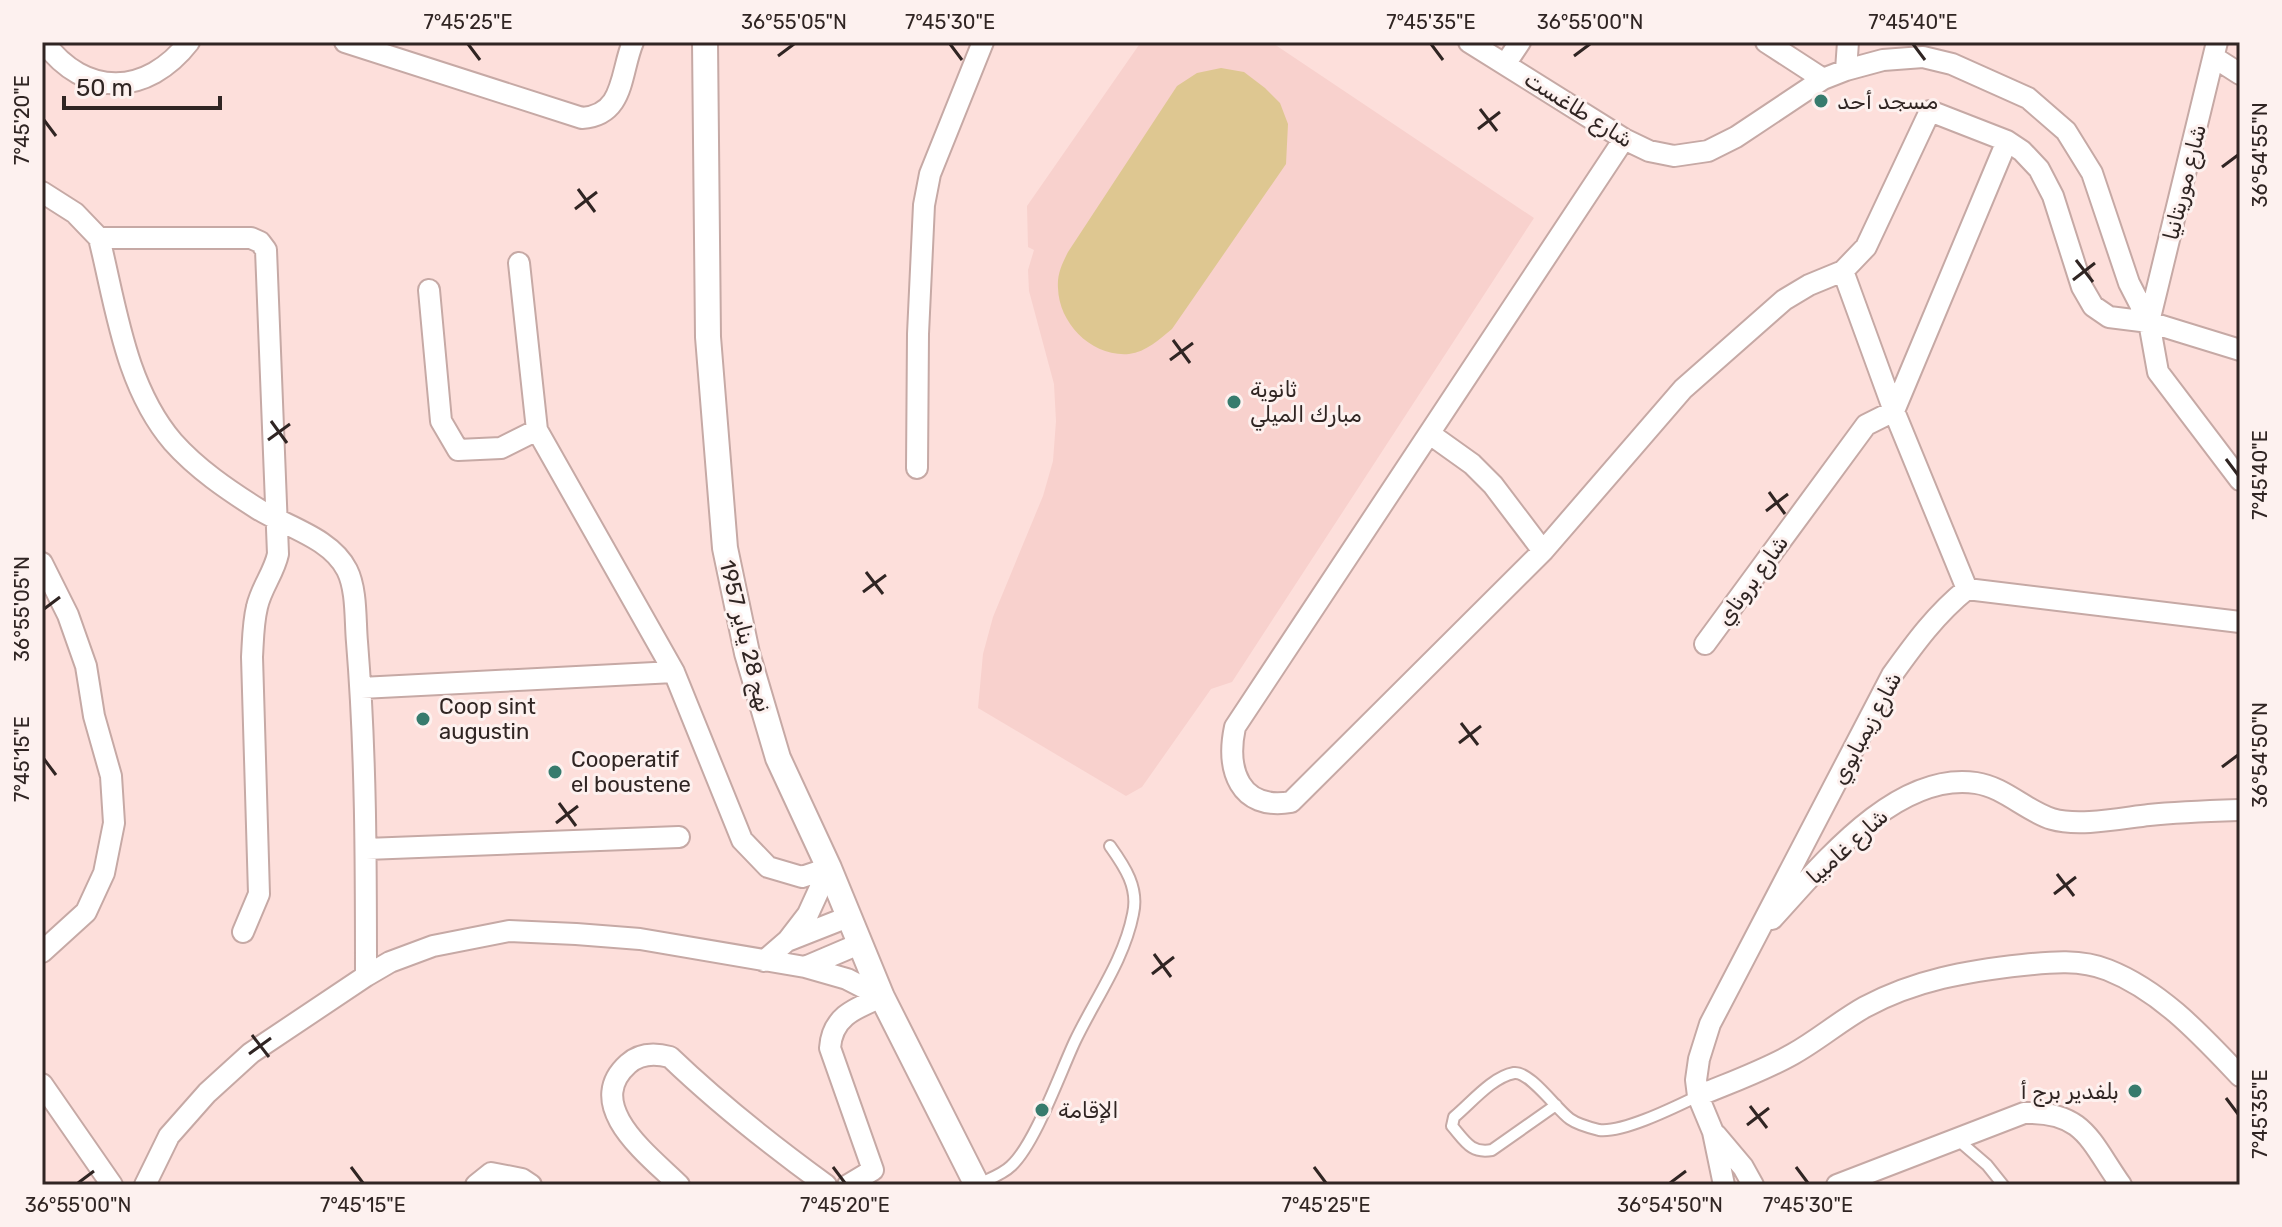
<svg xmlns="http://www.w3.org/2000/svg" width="2282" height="1227" font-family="Rubik,'Noto Sans Arabic',sans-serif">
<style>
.built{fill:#f8d1cd}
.garden{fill:#dec791}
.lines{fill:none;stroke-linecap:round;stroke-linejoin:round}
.service-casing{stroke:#c6a9a5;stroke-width:14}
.minor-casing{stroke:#c6a9a5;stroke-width:24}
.tertiary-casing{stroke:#c6a9a5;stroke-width:28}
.service{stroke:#fff;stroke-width:10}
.minor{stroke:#fff;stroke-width:20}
.tertiary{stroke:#fff;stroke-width:24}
.ticks{fill:none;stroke:#302523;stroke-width:3}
.poi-dot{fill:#377b6d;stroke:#fdf1ef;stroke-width:3}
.labels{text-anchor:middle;stroke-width:6;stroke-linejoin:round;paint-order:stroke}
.poi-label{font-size:22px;fill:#302523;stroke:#fdf1ef;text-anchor:start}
.street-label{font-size:22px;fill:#302523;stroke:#fdf1ef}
.neatline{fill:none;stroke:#302523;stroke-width:3}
.ticks-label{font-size:20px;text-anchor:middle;fill:#302523}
</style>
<rect width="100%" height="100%" fill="#fddfdb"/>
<!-- built -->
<path class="built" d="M1141,42h130l263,176 -302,464 -21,7 -69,98 -16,9 -148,-88 5,-54 10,-37 50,-121 10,-35 3,-40 -2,-37 -25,-93 -1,-21 6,-20 -6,-3 -1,-41z"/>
<!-- garden -->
<path class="garden" d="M1221,68l23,4 21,16 15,15 8,21 -2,40 -114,165c-12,10 -26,23 -43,25 -37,3 -70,-30 -71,-66 -1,-14 4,-24 10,-36l109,-166 20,-13z"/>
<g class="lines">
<!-- service casing -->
<g class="service-casing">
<path id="service" d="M1556,1105l-64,45c-21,4 -27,-9 -40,-24l2,-9c17,-14 38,-40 60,-44 16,-2 43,37 56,46 7,5 21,9 29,11 24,3 76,-23 99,-34
M1958,1140l29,25 16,20
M979,1184c10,-5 24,-10 32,-18 24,-22 49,-93 64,-125 20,-42 49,-81 58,-127 6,-26 -8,-47 -23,-68"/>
</g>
<!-- minor casing -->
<g class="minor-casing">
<path id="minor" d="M44,42c41,56 103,54 145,0
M345,42l237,76c43,-3 38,-45 51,-76
M1469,42l155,97 25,12 25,5 34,-5 28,-14 87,-58 23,-9 37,-10 40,-3 29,7 76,34 38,33 26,42 37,110 20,39 9,50 82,108
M1766,42l57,37
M2215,58l25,16
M1506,63l14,-21
M1846,70l2,-28
M1624,139l-389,588c-9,42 4,84 56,75l252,-251 140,-162 101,-89 25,-15 34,-14 23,-24 64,-136 77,30 15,10 17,18 14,27 29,91 11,19 16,11 40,5 91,28
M42,192l33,21 24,25h152l9,4 6,8 12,304c-4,19 -17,34 -21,53 -4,16 -4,34 -5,50l7,237 -16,38
M99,238c17,68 26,148 74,204 24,27 55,48 85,67 29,18 73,29 89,61 10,20 8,50 10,72 9,111 9,222 9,334
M519,263l18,167 137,242 68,168 26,27 34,10 27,-9
M1843,271l51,140 73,178
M429,290l12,131 17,29 43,-2 36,-18
M2149,322l68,-280
M1430,434l42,30 21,21 50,66
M917,468l1,-134 6,-129 6,-31 53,-132
M42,563l26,52 18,51 8,50 17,60 3,47 -10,50 -18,39 -44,40
M1705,644l161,-219 28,-14 113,-270
M361,688l313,-16
M366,849l313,-12
M1772,919c48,-52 123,-148 204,-136 28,4 50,28 76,36 27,8 70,-1 97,-4 30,-3 61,-4 91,-5
M788,940l20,-26 21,-46
M764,961l23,-20 61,-24
M805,967l42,12 35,18
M42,1084l70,101
M1698,1096c31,-13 65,-25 95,-42 25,-14 47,-33 72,-47 50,-27 102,-36 158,-42 28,-3 58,-6 85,5 53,21 93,65 132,106
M1716,1135l27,32 10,18
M145,1185l24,-49 38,-43 44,-40 115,-77 24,-14 43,-16 76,-15 67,3 64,5 165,28 54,-23
M476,1185l15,-12 31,6 9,6
M679,1185c-28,-28 -98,-79 -51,-121 12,-11 27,-11 42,-7 49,47 101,88 156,128
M848,1185l25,-15 -43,-122c2,-32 26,-40 52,-51
M1724,1185l-11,-53 -15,-36 -2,-16 3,-21 11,-35 182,-349c23,-32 44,-61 75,-86l273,33
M1837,1185l187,-72c60,-2 66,28 97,72"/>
</g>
<!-- tertiary casing -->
<g class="tertiary-casing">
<path id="tertiary" d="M705,42l3,295 17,211 22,105 31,105 51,110 53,129 95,188"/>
</g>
<!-- service -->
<use href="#service" class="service"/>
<!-- minor -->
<use href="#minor" class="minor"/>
<!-- tertiary -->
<use href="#tertiary" class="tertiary"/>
</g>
<!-- ticks -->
<path class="ticks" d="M468,44l12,16M950,44l12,16M1431,44l12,16M1913,44l12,16M778,56l16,-12M1574,56l16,-12M1480,109l17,22M44,120l12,16M1478,129l22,-17M2222,167l16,-12M578,189l17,23M575,209l22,-17M2076,260l17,22M2073,280l22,-17M1173,340l17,23M1170,360l23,-17M271,421l16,22M268,440l22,-16M2226,459l12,16M1769,492l16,22M1766,511l22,-17M866,572l17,22M863,592l23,-17M44,609l16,-12M1461,723l17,22M1459,743l22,-17M44,759l12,16M2222,767l16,-12M559,803l17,23M556,823l22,-17M2057,874l17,22M2054,894l22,-17M1154,954l17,23M1152,974l22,-17M252,1035l17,22M249,1054l22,-16M2226,1098l12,16M1750,1106l17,22M1747,1125l22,-17M351,1167l12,16M833,1167l12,16M1314,1167l12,16M1796,1167l12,16M78,1183l16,-12M1670,1183l16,-12"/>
<!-- markers -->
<g class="poi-dot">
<circle cx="1821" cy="101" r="8"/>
<circle cx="1234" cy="402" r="8"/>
<circle cx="423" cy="719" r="8"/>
<circle cx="555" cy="772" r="8"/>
<circle cx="2135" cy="1091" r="8"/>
<circle cx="1042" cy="1110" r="8"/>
</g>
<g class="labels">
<!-- poi labels -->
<g class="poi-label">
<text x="1837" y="109">مسجد أحد</text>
<text x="1250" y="397">ثانوية<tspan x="1250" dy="25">مبارك الميلي</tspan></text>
<text x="439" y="714">Coop sint<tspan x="439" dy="25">augustin</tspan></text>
<text x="571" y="767">Cooperatif<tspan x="571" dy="25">el boustene</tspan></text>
<text x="2119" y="1099" text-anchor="end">بلفدير برج أ</text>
<text x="1058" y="1118">الإقامة</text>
</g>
<!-- street labels -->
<g class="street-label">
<text transform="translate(1579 109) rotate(32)" y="8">شارع طاغست</text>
<text transform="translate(2184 182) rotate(-76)" y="8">شارع موريتانيا</text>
<text transform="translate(1752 580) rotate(-54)" y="8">شارع بروناي</text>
<text transform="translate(746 636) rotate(76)" y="8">نهج 28 يناير 1957</text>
<text transform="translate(1866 728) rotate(-62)" y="8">شارع زيمبابوي</text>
<text transform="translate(1847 846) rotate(-42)" y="8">شارع غامبيا</text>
</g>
</g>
<!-- border -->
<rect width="2282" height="1227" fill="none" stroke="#fdf1ef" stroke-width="88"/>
<!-- scale -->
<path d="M64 96v12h156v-12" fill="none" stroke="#302523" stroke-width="4"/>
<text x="76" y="96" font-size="24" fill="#302523" stroke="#fdf1ef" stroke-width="6" paint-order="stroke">50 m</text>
<rect x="44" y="44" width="2194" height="1139" class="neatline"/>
<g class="ticks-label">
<text x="468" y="29">7°45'25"E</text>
<text x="794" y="29">36°55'05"N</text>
<text x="950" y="29">7°45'30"E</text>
<text x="1431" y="29">7°45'35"E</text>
<text x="1590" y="29">36°55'00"N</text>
<text x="1913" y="29">7°45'40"E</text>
<text transform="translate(22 120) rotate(-90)" y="7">7°45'20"E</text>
<text transform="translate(2260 155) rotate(-90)" y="7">36°54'55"N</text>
<text transform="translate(2260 475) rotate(-90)" y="7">7°45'40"E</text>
<text transform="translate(22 609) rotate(-90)" y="7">36°55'05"N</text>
<text transform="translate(2260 755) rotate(-90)" y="7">36°54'50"N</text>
<text transform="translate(22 759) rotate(-90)" y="7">7°45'15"E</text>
<text transform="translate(2260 1114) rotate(-90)" y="7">7°45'35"E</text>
<text x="78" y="1212">36°55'00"N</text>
<text x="363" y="1212">7°45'15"E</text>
<text x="845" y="1212">7°45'20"E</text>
<text x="1326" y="1212">7°45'25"E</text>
<text x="1670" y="1212">36°54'50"N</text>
<text x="1808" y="1212">7°45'30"E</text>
</g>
</svg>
